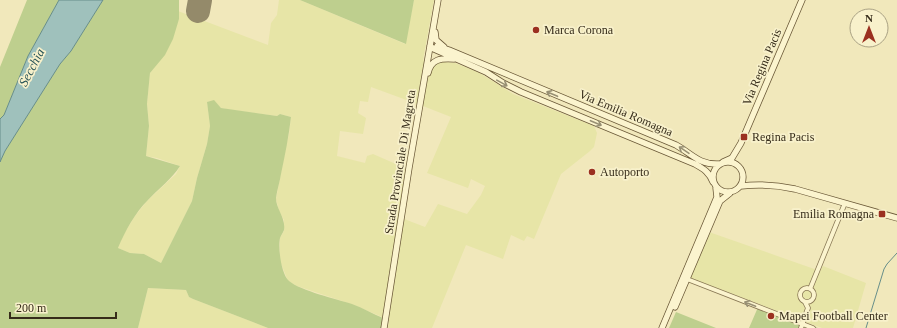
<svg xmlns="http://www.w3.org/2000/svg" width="897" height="328" font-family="Georgia,serif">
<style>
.farmland{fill:#e7e5a7;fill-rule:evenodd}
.green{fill:#becf8e}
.water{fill:#9fc1bc;stroke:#678e8a}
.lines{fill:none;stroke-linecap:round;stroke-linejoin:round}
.stream{stroke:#678e8a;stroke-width:1}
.runway{stroke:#948a6a;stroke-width:24}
.street-casing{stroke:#887754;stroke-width:5.5}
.secondary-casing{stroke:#6a5837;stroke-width:7}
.street{stroke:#fbf4ce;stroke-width:4}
.secondary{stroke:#fbf4ce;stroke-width:5.5}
.oneway{stroke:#989074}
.poi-dot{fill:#9b3020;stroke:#f8f1cb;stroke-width:1.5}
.labels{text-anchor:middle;stroke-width:3.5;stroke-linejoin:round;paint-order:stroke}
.poi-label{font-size:12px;fill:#362c1a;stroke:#f8f1cb;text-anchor:start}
.street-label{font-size:12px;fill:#362c1a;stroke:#f8f1cb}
.water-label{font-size:13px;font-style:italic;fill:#285457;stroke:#f8f1cb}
</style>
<rect width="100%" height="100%" fill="#f1e8bb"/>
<!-- farmland -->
<path class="farmland" d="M279,0h21l105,44 9,-44h20l-11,60 32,3 23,9 35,22 81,32 3,7 -3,14 -4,4 -29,23 -27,65 -7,-3 -3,5 -13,-6 -8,24 -37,-14 -34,83h-44l1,-8 -35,-15 -57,-19 -9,-5 -8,-20v-23l4,-7v-11l-5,-9 -3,-12 10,-53 3,-12 2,-17 -11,-3 -3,2 -46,-6 -10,-2 -7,-7 -7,1 3,24 -3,18 -10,34 -5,23 -31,62 -17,-9 -14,-1 -12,-5 4,-11 13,-21 12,-15 29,-27 4,-8 -23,-8 -11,-2 3,-30 -2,-22 3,-31 7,-9 22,-45 -1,-8 90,34 3,-22 6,-8zM371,87l52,19 28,11 -24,56 41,15 3,-9 14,7 -4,9 -14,19 -29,-10 -13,23 -26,-10 6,-49 -32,-14 -6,2 -2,7 -28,-7 3,-25 23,3 3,-16 -8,-5 2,-12 8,1z
M709,232l111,39 3,-5 43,17 -13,45h-31l-132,-50z
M148,288l38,2 3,7 4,2 75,29h-130z"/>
<!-- green -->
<path class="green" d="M27,0h32l-31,56 -24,59 -4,4v-52z
M103,0h76v19l-6,20 -8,16 -15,18 -3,31 2,22 -3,30 34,10c-8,13 -21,22 -32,34 -13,13 -23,31 -30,48l12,5 14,1 17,9 31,-62 5,-23 10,-34 3,-18 -3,-24 7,-2 7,8 56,8 3,-2 11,3c-2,18 -6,38 -10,57 -1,7 -4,16 -5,24 0,11 10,20 8,32 -1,3 -3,5 -4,8 -2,10 1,36 9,43 12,10 48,18 63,23 11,4 21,10 31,14l-2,10h-113l-75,-29 -4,-2 -3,-7 -38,-2 -10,40h-138v-166l5,-11 55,-87 11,-13z
M300,0h114l-8,44z
M759,305l59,23h-69z
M676,312l40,16h-47z"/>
<!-- water -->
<path class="water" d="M59,0h44l-32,51 -11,13 -55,87 -5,11v-43l4,-4 24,-59z"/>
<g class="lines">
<!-- stream -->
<path class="stream" d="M866,328l18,-59 3,-5 10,-11"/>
<!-- runway -->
<path class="runway" d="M198,11l2,-11"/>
<!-- street casing -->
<g class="street-casing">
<path id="street" d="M687,279l126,49
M800 295a7 7 0 1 1 14 0a7 7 0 1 1-14 0Z
M810,289l35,-86
M801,328l7,-20 -3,-6"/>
</g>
<!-- secondary casing -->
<g class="secondary-casing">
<path id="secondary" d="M435,32l1,8 8,7
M430,46l4,3 52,23 17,11 18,9 174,72c9,5 14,8 18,18
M437,46l12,4 227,95c16,9 23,20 43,19
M428,73c3,-14 13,-15 26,-14
M713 177a15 15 0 1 1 30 0a15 15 0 1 1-30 0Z
M723,162l9,-4 9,-15 61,-143
M741,186c18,-2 36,-1 54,3l102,29
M675,307l45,-106 10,-8
M384,328l25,-160 29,-168
M662,328l55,-131 -1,-9"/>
</g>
<!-- street -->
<use href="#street" class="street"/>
<!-- secondary -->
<use href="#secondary" class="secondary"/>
</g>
<!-- one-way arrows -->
<defs><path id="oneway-shaft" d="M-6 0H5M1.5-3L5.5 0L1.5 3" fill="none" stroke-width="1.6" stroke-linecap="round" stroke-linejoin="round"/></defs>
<g class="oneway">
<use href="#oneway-shaft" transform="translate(502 83) rotate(29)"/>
<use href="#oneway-shaft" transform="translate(552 94) rotate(-157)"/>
<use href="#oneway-shaft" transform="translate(596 123) rotate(23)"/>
<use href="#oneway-shaft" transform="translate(684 150) rotate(-146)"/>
<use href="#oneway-shaft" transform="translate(750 304) rotate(-159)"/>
</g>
<!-- markers -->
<g class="poi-dot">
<circle cx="536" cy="30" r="4"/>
<rect x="740" y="133" width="8" height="8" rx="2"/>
<circle cx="592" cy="172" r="4"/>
<rect x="878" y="210" width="8" height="8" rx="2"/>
<circle cx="771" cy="316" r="4"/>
</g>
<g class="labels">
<!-- poi labels -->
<g class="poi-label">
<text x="544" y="34">Marca Corona</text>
<text x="752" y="141">Regina Pacis</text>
<text x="600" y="176">Autoporto</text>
<text x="874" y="218" text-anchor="end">Emilia Romagna</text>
<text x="779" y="320">Mapei Football Center</text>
</g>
<!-- street labels -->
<g class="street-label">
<text transform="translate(762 67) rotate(-67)" y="4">Via Regina Pacis</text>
<text transform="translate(626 113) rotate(23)" y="4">Via Emilia Romagna</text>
<text transform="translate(400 162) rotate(-81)" y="4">Strada Provinciale Di Magreta</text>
</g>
<!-- water labels -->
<g class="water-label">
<text transform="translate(31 67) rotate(-62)" y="5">Secchia</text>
</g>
</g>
<!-- north arrow -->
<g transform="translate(869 28)"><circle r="19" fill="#f8f1cb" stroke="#aaa284"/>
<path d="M0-3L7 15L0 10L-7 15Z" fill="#9b3020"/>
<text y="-6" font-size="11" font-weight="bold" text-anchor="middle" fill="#362c1a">N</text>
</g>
<!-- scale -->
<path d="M10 312v6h106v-6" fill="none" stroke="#362c1a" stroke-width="2"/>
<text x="16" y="312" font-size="12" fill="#362c1a" stroke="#f8f1cb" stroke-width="3" paint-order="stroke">200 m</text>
</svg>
